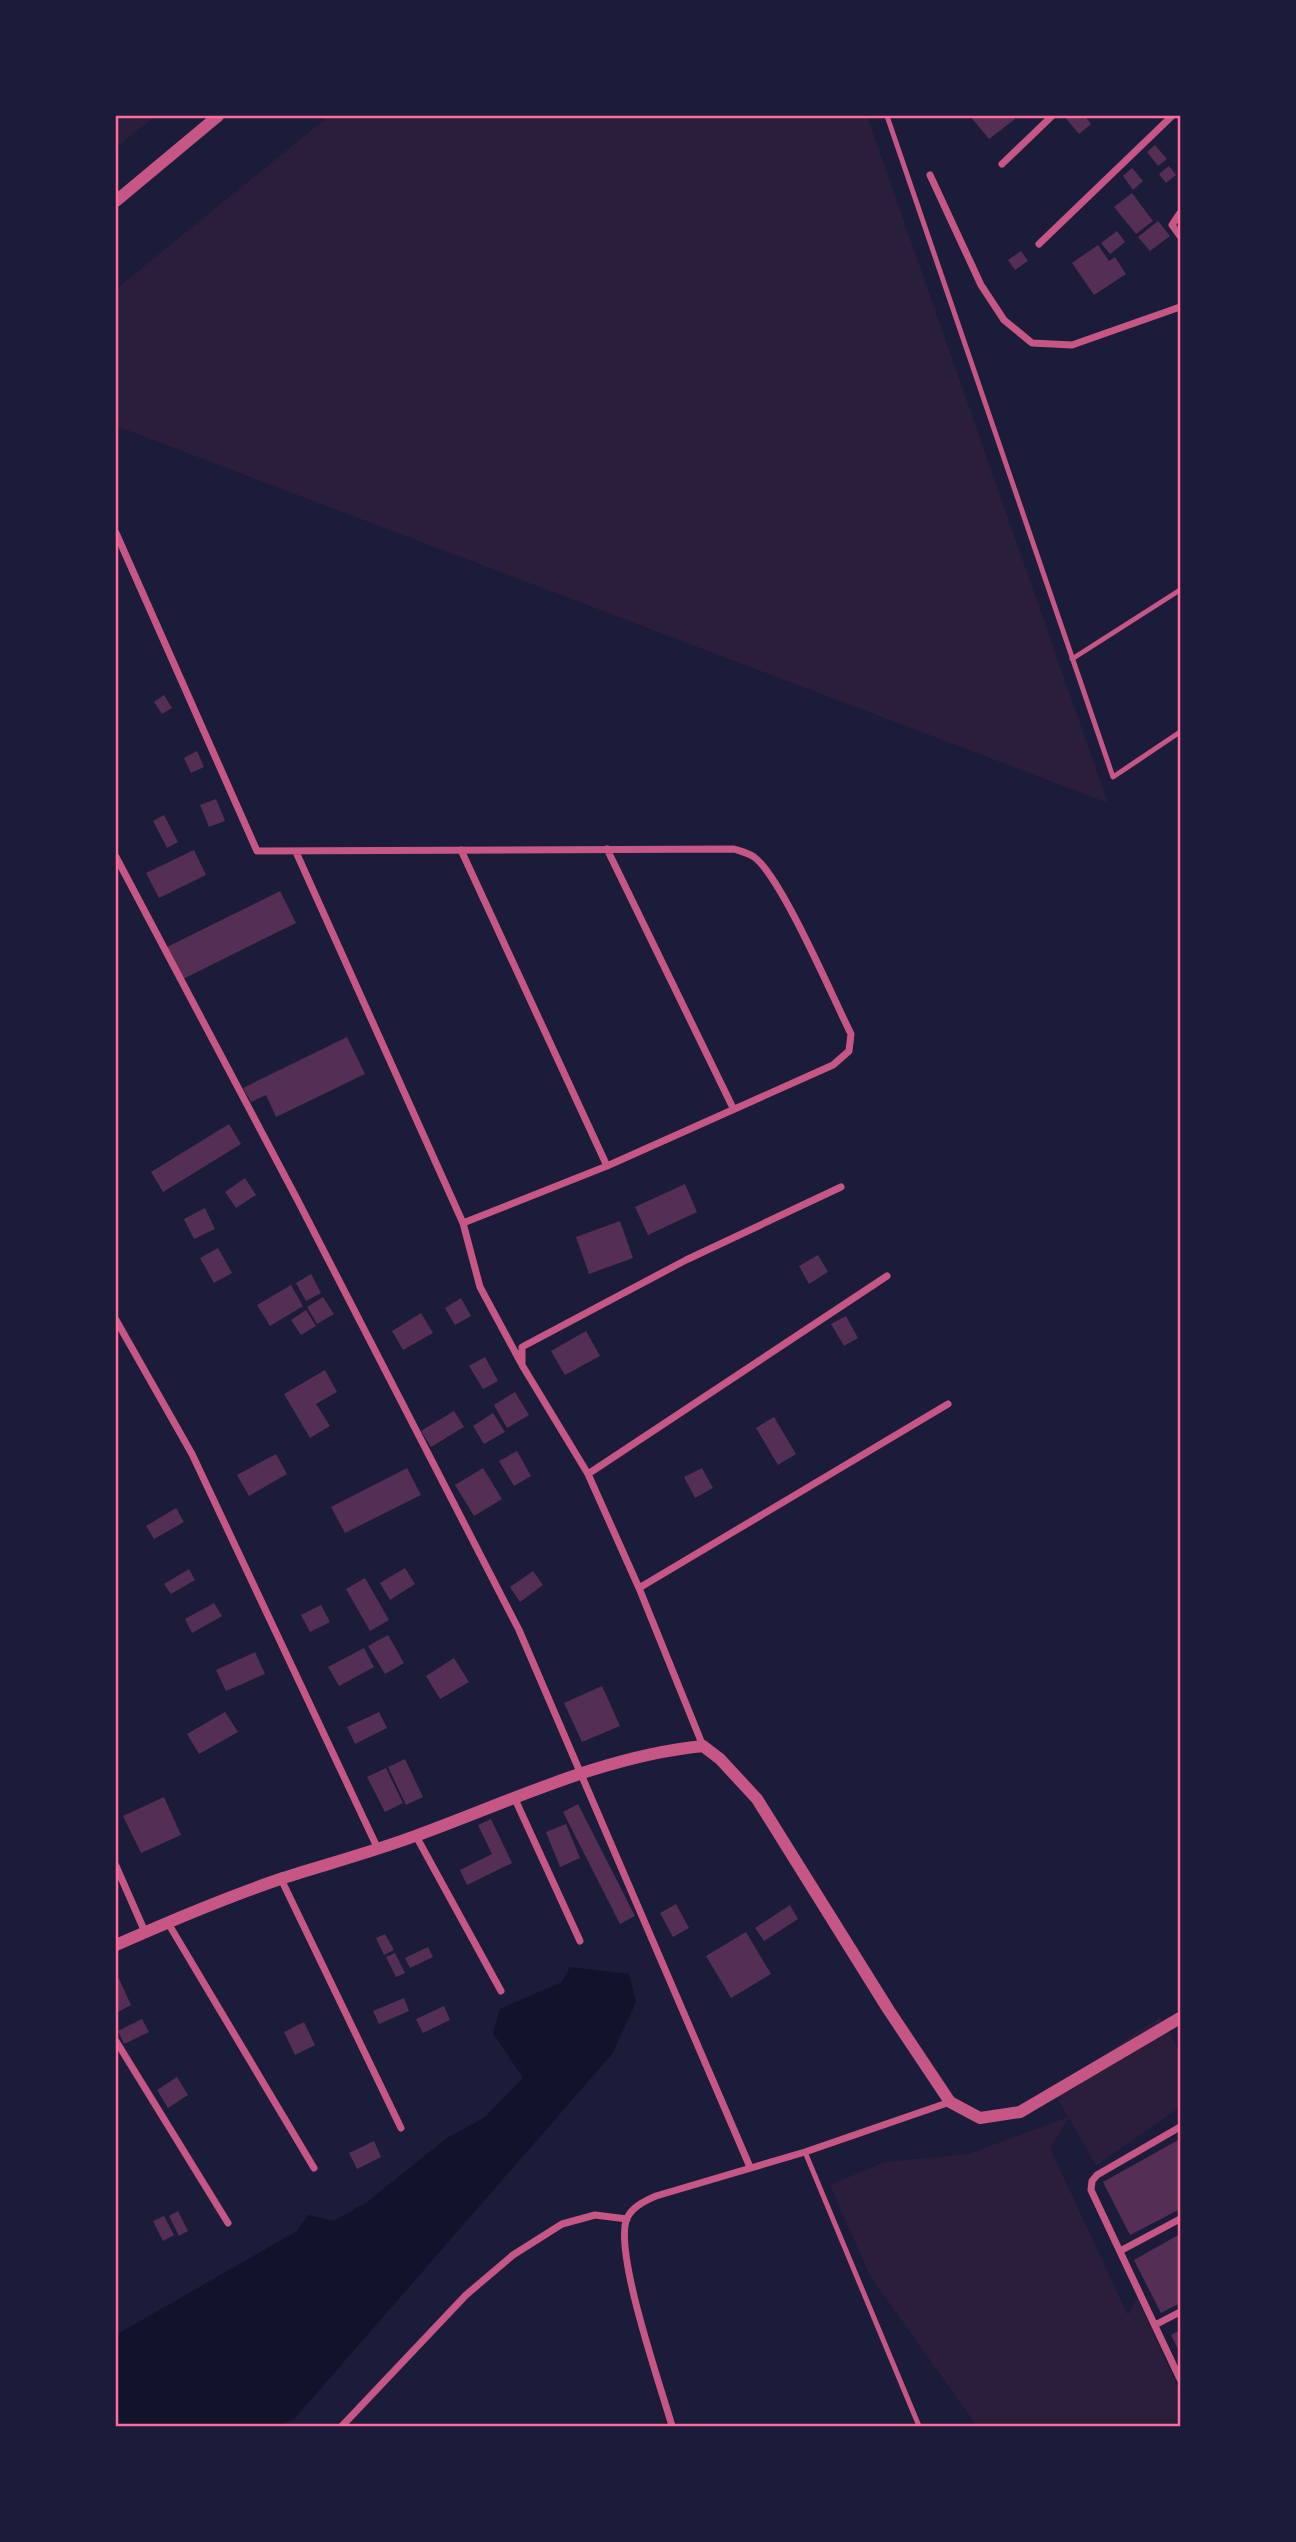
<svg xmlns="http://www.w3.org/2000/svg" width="1296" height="2542" font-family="'Archivo Narrow',sans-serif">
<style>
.green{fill:#2a1e3b}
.water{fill:#12122b}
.building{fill:#542f53}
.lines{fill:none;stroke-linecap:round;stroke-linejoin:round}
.service{stroke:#c65784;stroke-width:5}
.minor{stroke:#c65784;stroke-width:7}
.tertiary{stroke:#c65784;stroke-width:12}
.neatline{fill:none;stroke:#ff6b9d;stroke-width:2.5}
</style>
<rect width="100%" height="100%" fill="#1b1b3a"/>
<!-- green -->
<path class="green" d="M116,116h39l-39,32z
M329,116h538l241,687 -992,-377v-137z
M1160,2017l20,35v55l-84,59 -27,-48 -19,30 78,167 9,-17 43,94v34h-203l-107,-150 -40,-91 54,-23 84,-8 100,-37 -16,-28z"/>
<!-- water -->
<path class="water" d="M570,1967l59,7 7,28 -24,52 -317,364 -16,8h-163v-91l181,-104 11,-16 26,6 33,-19 80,-64 38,-21 38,-39 -30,-45 7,-24 62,-27z"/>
<!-- building -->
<path class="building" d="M970,116h42l3,3 -26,20z
M1064,116h21l6,8 -12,10z
M1155,145l12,14 -9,7 -11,-14z
M1169,166l7,9 -10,8 -7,-9z
M1132,168l11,13 -10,9 -10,-14z
M1132,193l21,28 -17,13 -22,-27z
M1158,221l12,15 -20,15 -12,-14z
M1117,231l8,11 -15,12 -9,-11z
M1098,245l11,16 6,-4 11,17 -32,21 -22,-32z
M1021,251l7,10 -13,9 -7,-10z
M164,695l8,13 -10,6 -8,-12z
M197,751l7,16 -13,6 -7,-15z
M216,799l9,22 -16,6 -9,-22z
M164,815l14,27 -11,6 -14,-27z
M194,850l12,25 -47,23 -13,-25z
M280,891l16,32 -113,56 -16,-32z
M347,1037l18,37 -89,43 -10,-22 -15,7 -8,-14z
M229,1124l12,20 -78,48 -12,-20z
M245,1178l11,17 -20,13 -11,-16z
M685,1184l12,28 -49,23 -13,-28z
M205,1208l10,21 -21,10 -10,-20z
M620,1221l13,37 -44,16 -13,-37z
M218,1248l14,25 -18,10 -14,-25z
M818,1255l10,17 -19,12 -10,-18z
M311,1274l10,19 -15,8 -10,-18z
M291,1285l12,21 -33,20 -13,-21z
M323,1297l11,17 -17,10 -10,-17z
M461,1298l10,18 -16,9 -10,-17z
M306,1310l10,16 -15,9 -10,-15z
M421,1313l12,20 -30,17 -11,-19z
M846,1316l12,22 -14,8 -13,-22z
M586,1331l14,25 -35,19 -14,-24z
M485,1357l13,24 -15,8 -14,-23z
M325,1370l12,22 -21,12 14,22 -20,12 -26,-44z
M515,1392l14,23 -22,13 -13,-23z
M454,1411l10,16 -33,20 -10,-16z
M493,1413l12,19 -21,12 -11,-18z
M774,1417l22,37 -18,11 -22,-37z
M517,1451l14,25 -17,10 -15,-25z
M276,1454l11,20 -38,22 -12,-21z
M407,1468l14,27 -76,38 -14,-26z
M483,1468l19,31 -28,17 -19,-31z
M702,1468l11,20 -18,10 -11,-21z
M176,1508l8,14 -30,17 -8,-13z
M405,1568l10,16 -25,16 -10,-17z
M189,1569l6,11 -24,14 -7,-10z
M533,1571l10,14 -23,17 -10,-15z
M365,1578l24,42 -19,11 -24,-42z
M214,1603l8,13 -30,17 -7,-14z
M321,1605l9,17 -20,10 -9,-17z
M388,1635l16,28 -19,11 -17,-28z
M364,1648l10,19 -35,19 -11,-19z
M255,1652l10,22 -39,17 -10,-21z
M454,1658l15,24 -29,17 -14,-23z
M602,1686l18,40 -38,16 -18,-39z
M225,1712l13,20 -39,22 -12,-20z
M379,1712l8,16 -32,16 -8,-17z
M405,1759l18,38 -17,8 -18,-38z
M386,1768l17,35 -18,9 -18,-35z
M164,1797l17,38 -40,18 -18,-37z
M578,1804l57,112 -15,8 -57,-112z
M491,1819l21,44 -45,22 -7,-15 32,-16 -14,-29z
M566,1824l14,34 -20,9 -14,-35z
M676,1904l13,24 -16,9 -13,-24z
M790,1905l8,14 -34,22 -9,-13z
M746,1932l25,42 -40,24 -25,-42z
M385,1934l9,16 -10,5 -8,-17z
M428,1947l5,10 -23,11 -5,-10z
M395,1953l10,20 -9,4 -10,-20z
M116,1972l15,33 -15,8z
M404,1998l5,13 -30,13 -6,-13z
M444,2006l6,14 -27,13 -7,-14z
M142,2019l7,13 -25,12 -6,-13z
M304,2022l11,23 -20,10 -11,-23z
M177,2077l11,18 -20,13 -11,-18z
M1180,2139v70l-50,26 -27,-53z
M374,2141l7,16 -24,12 -8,-16z
M178,2211l10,20 -9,5 -10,-20z
M164,2216l10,19 -11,6 -10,-20z
M1180,2234v69l-19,10 -27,-53z
M1180,2330v23l-9,-18z"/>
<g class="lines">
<!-- service -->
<path class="service" d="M887,116l226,661 67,-45
M1072,659l108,-69
M805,2152l114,274"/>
<!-- minor -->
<path class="minor" d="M1002,164l50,-48
M930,175l51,110 23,35 28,23 40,2 108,-38
M1180,213l-8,12 8,11
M1039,244l133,-128
M116,533l141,318 477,-2c6,2 15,4 20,8 27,19 79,141 97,177l-2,17 -16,14 -226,101 -144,57
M607,849l126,259
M461,850l146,316
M296,852l167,371 17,64 41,76
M116,857l181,342 222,431 231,537
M116,1320l76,134 186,395
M588,1474l299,-198
M639,1588l309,-184
M703,1746l-64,-158 -51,-114 -66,-109v-18l164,-87 155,-73
M514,1797l66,144
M416,1836l85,155
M116,1866l29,66
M281,1879l120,249
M168,1923l146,245
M116,2041l112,182
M1180,2127l-83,48 -5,6 -1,9 89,189
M1120,2251l60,-32
M1155,2325l25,-13
M342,2426l124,-131 47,-40 49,-31 33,-9 32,4
M672,2426c-11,-39 -59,-175 -45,-208 6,-12 18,-17 29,-22l149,-44 145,-50"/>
<!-- tertiary -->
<path class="tertiary" d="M116,201l102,-85
M116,1945c54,-24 111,-48 167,-67 44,-14 89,-26 132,-42 94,-34 187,-80 288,-90l17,13 37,40 131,210 62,93 30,16 40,-6 160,-94"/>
</g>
<!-- border -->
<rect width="1296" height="2542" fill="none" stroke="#1b1b3a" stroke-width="234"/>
<rect x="117" y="117" width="1062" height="2308" class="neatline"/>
</svg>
